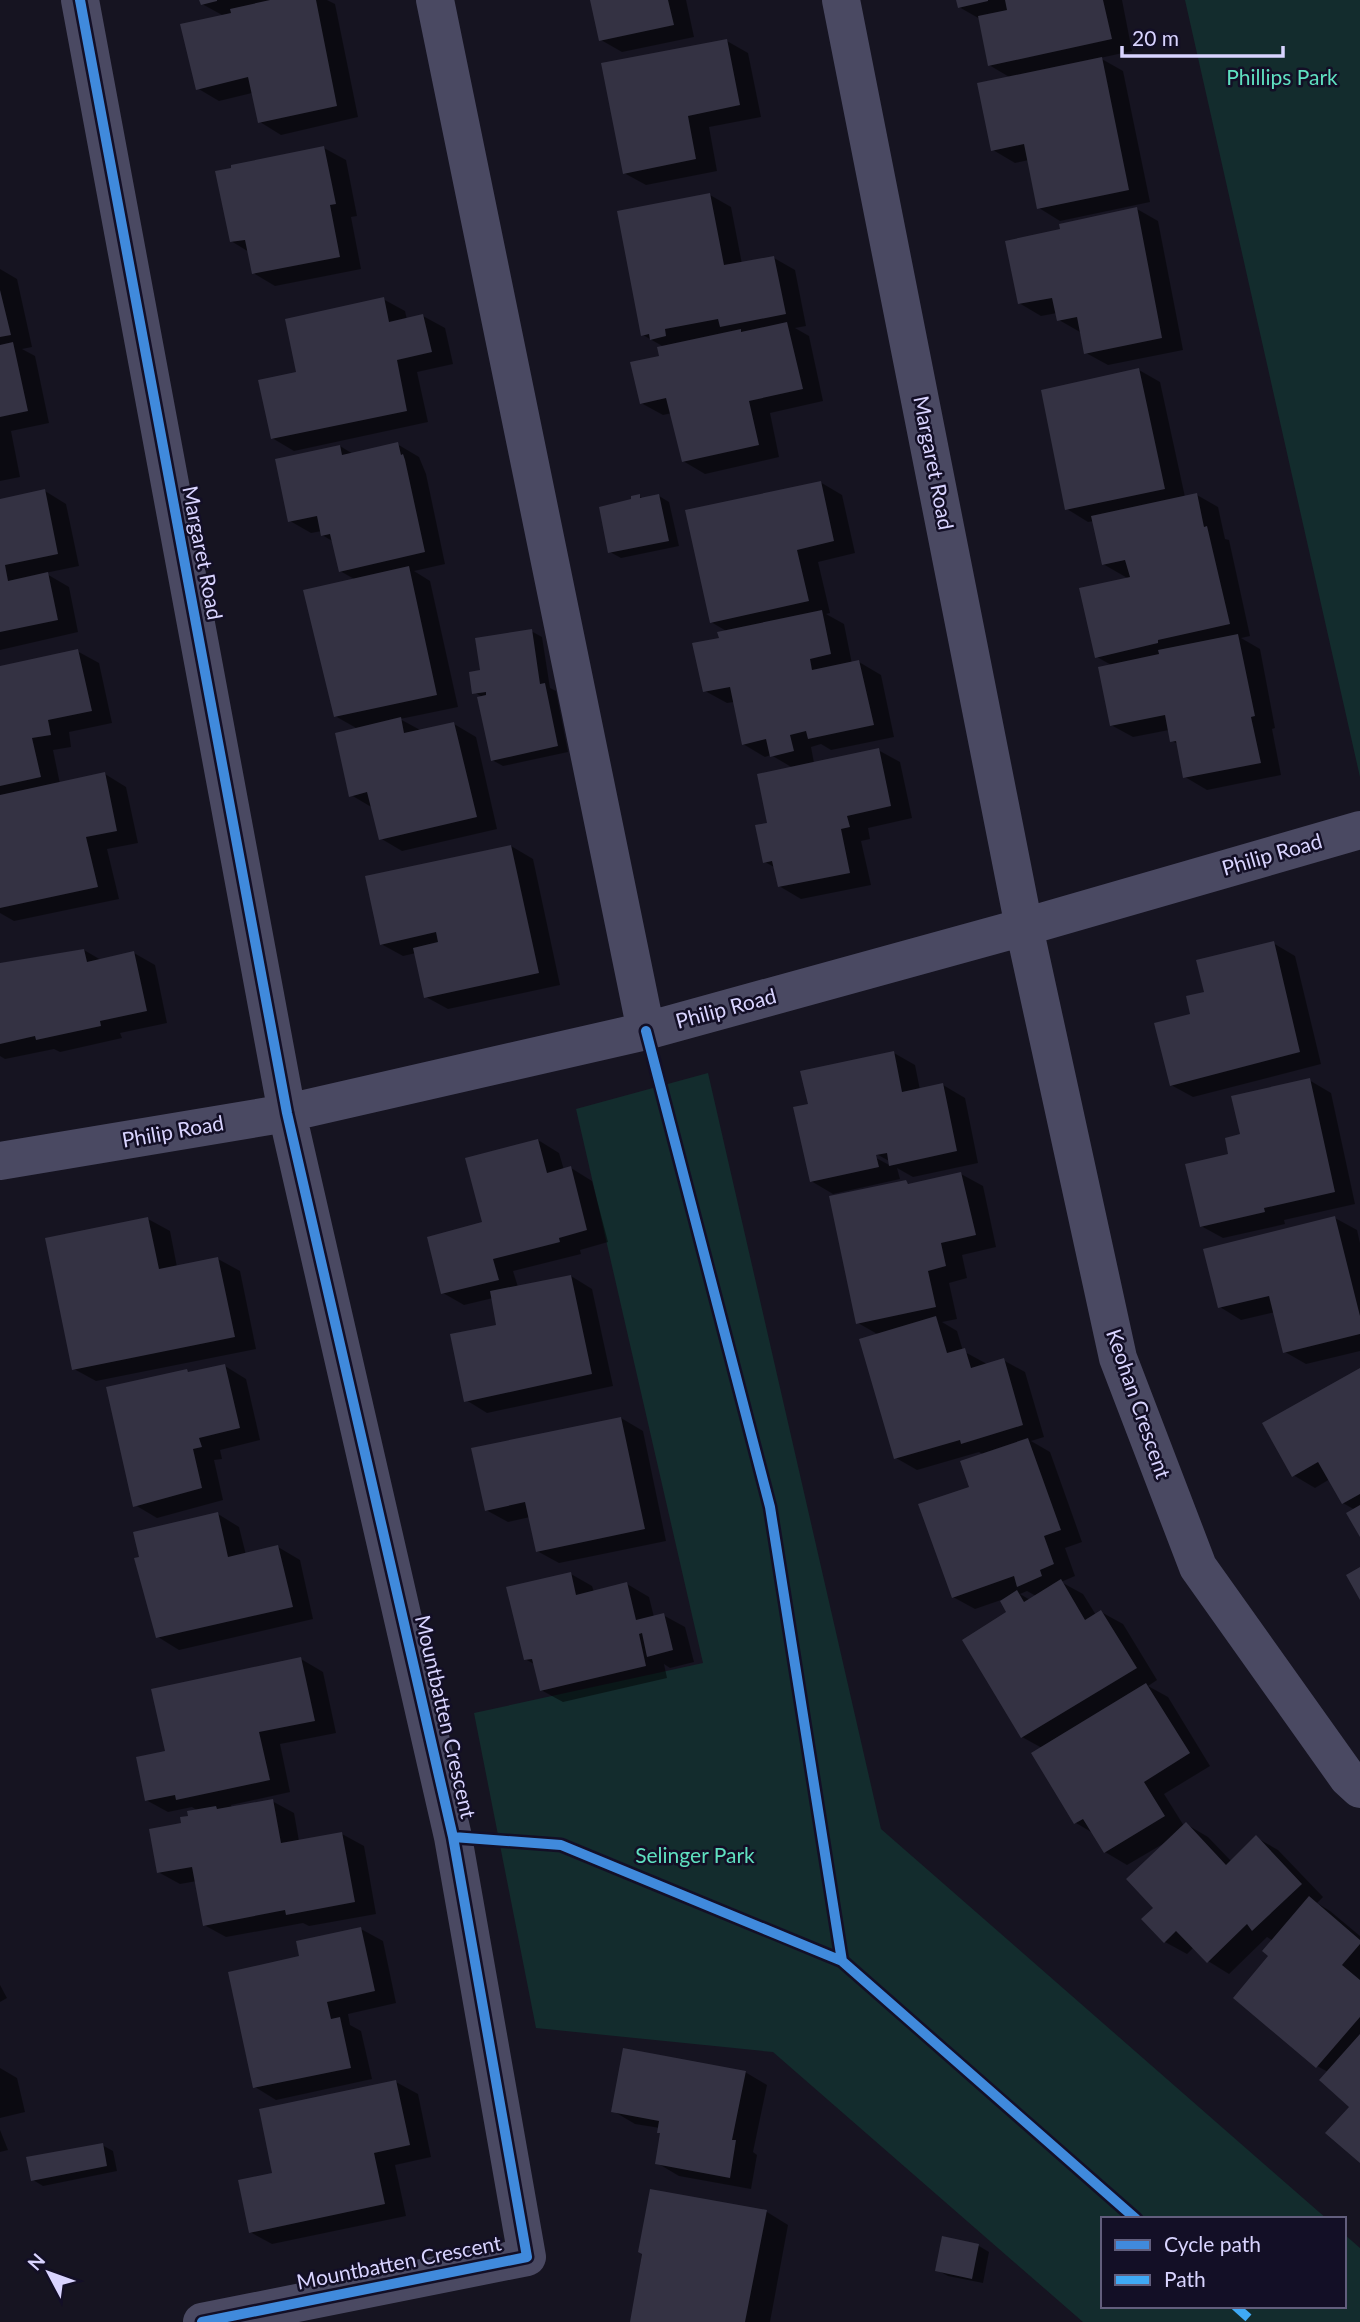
<svg xmlns="http://www.w3.org/2000/svg" width="1360" height="2322" font-family="Lato,sans-serif">
<style>
.green{fill:#132c2d}
.shadow{fill:#0007;fill-rule:evenodd}
.building{fill:#343243}
.lines{fill:none;stroke-linecap:round;stroke-linejoin:round}
.minor{stroke:#4a4962;stroke-width:38}
.quiet{stroke:#3fa9f5;stroke-width:9;stroke-dasharray:18 9;stroke-linecap:butt}
.cycleway-casing{stroke:#130f26;stroke-width:15}
.cycleway{stroke:#408adc;stroke-width:10}
.labels{text-anchor:middle;stroke-width:5;stroke-linejoin:round;paint-order:stroke}
.park-label{font-size:21px;fill:#5fe0c0;stroke:#130f26}
.street-label{font-size:21px;fill:#d9d4ff;stroke:#130f26}
</style>
<rect width="100%" height="100%" fill="#161421"/>
<!-- green -->
<path class="green" d="M1185,0h175v777z
M708,1073l173,756 446,390h-224v87h241v-72l16,14v74h-277l-310,-270 -237,-24 -62,-315 229,-50 -127,-554z"/>
<!-- shadow -->
<path class="shadow" d="M201,0h126l8,4 23,113 -77,18 -21,-13 -8,-29 -33,8 -22,-13 27,-72 -22,-12z
M592,0h94l8,37 -72,15 -21,-12z
M958,0h164l10,51 -32,7 23,13 27,131 -90,19 -21,-13 -10,-48 -14,3 -22,-13 18,-72 -22,-13 -9,-46 -21,-12z
M727,41l21,12 13,64 -52,10 8,44 -71,14 -22,-12z
M324,148l22,12 11,56 -6,1 10,52 -86,17 -22,-13 -4,-21 -18,-11z
M710,195l21,12 11,57 32,-6 21,12 11,56 -11,2 14,8 14,65 -53,12 9,44 -74,17 -22,-13 -11,-48 -9,2 -22,-12 23,-56 -21,-12z
M1137,209l21,12 25,129 -75,15 -22,-12 -6,-21 -21,-12 -2,-7 -16,3 -22,-13 43,-72z
M0,269l17,10 15,68 -10,2 13,7 14,67 -38,8 9,46 -20,4z
M383,299l22,12 2,9 16,-4 22,12 8,36 -36,8 11,50 -134,29 -22,-13 26,-65z
M1139,370l21,12 25,115 12,-2 21,12 7,32 4,1 21,96 -9,2 19,11 15,79 -3,1 9,46 -74,15 -22,-13 -7,-33 -6,-3 -3,-11 -36,7 -22,-12 2,-59 -16,-9 32,-78 -26,-15 -9,-43 -6,1 -21,-13z
M397,444l22,13 7,17 19,90 -31,7 16,10 28,126 -58,12 22,12 32,-7 22,13 21,92 -95,22 -22,-13 -7,-30 -22,-13 7,-66 -23,-13 21,-136 -16,-9 -6,-29 -12,-7v-4l-11,2 -21,-12 50,-75 13,8z
M820,482l22,13 13,58 -37,9 12,51 -4,1 18,10 8,40 7,-2 22,13 13,62 -63,13 -10,-6 -10,3 3,16 64,-13 22,12 12,56 -44,10 2,11 -9,2 10,44 -70,14 -22,-13 -5,-19 -9,-5 4,-38 24,-56 -22,-13 -6,2 -22,-13 -9,-42 -7,1 -22,-12 16,-52 7,-7 -17,-10z
M45,491l21,13 13,62 -34,7 24,14 9,45 -78,18v-150z
M639,496l5,3 15,-3 10,6 10,44 -58,12 -11,-6 23,-51z
M531,631l11,6 8,51 6,3 12,61 -65,14 -11,-6 -10,-63 -8,-5z
M77,651l22,12 13,60 -43,9 2,15 -18,3 7,34 45,-10 21,13 12,56 -31,6 12,50 -105,22 -14,-8v-245z
M511,846l22,13 27,126 -112,24 -22,-12 -10,-44 -13,3 -22,-12z
M1273,943l22,13 26,108 -128,33 -22,-12 21,-70 14,-22z
M84,950l17,10 33,-7 21,12 12,58 -47,10 2,5 -62,14 -6,-3 -49,10 -5,-3v-91z
M894,1053l21,12 5,25 23,-5 22,13 13,65 -65,14 -16,-9 3,11 -67,15 -22,-13 -1,-76zM869,1150l22,12v4l-24,-13z
M1309,1080l22,13 24,111 -71,16 1,4 -62,14 -22,-12 30,-71 11,-20z
M538,1140l21,13 5,17 7,-2 21,13 16,61 -28,8 1,4 -68,17 5,16 53,-11 21,13 21,97 -126,27 -21,-13 33,-74 -6,-28 -29,7 -21,-12z
M961,1174l22,12 13,61 -34,8 5,23 -18,5 8,36 -15,3 15,9 6,20 24,13 16,-4 22,12 19,65 -13,4 19,11 32,90 -17,6 10,28 -14,6 22,12 13,21 5,-3 22,12 34,56 -9,6 20,11 42,69 -46,28 20,32 2,-2 22,13 24,25 25,-24 21,12 45,47 -6,6 13,8 30,25v225l-9,-54 -23,-35 -11,-6 -81,-68 35,-42 2,-15 -6,-4 -38,37 -21,-13 -14,-14 -7,7 -22,-12 -9,-34 12,-67 -41,24 -22,-13 -12,-19 -17,-10 -34,-75 -20,-11 -13,-124 -8,-13 -26,9 -22,-12 18,-109 13,-33 -5,-3 -62,18 -21,-12 -17,-123 -21,-12 47,-141 6,3zM1027,1591l9,5 -6,4 -10,-6z
M1335,1218l22,12 3,13v108l-54,13 -21,-12 -10,-40 -34,8 -21,-13z
M148,1219l22,12 7,36 41,-8 22,12 16,78 -160,32 -22,-12z
M225,1366l21,13 14,61 -40,10 2,9 -8,1 9,40 -66,18 -22,-13 52,-134 4,3z
M1360,1370v164l-5,-24 -12,-7 -13,-24 -15,9 -22,-13z
M621,1418l22,13 23,110 -107,22 -22,-12 -7,-34 -22,5 -22,-12z
M218,1514l21,13 7,28 32,-8 22,13 13,59 -134,31 -21,-13z
M571,1574l21,12 2,6 33,-8 22,13 5,20 9,-2 22,12 9,35 -24,6 -6,-4 3,14 -104,24 -22,-12 -5,-25 -11,-6z
M301,1659l22,13 13,61 -56,11 10,48 -59,13 1,3 40,-7 22,12 5,28 43,-7 22,12 12,68 -67,12 -6,-3 -77,14 -22,-12 -7,-44 -17,3 -22,-12 25,-48 15,-13 -6,-4 -24,5 -22,-12 21,-47z
M361,1929l22,12 13,62 -48,11 2,11 11,6 11,48 -96,21 -21,-13 46,-129z
M0,1985l7,13 -7,4z
M0,2068l17,10 8,34 -25,6z
M745,2072l22,13 -14,67 4,3 -6,34 -72,-13 -22,-13 5,-29 -2,-6 -25,-4 -22,-13z
M396,2082l22,12 13,63 -36,8 11,51 -134,28 -22,-12 24,-58z
M0,2130l8,20 -8,2z
M102,2145l11,6 4,20 -74,15 -10,-6z
M651,2191l116,21 21,13 -18,97h-138z
M944,2239l35,7 10,6 -6,31 -35,-7 -11,-6z"/>
<!-- building -->
<path class="building" d="M199,0h18v1l-16,4z
M270,0h46l21,106 -79,17 -10,-46 -52,13 -16,-66 51,-11 -1,-4z
M590,0h78l6,25 -75,16z
M956,0h32v1l-30,7z
M1005,0h98l9,39 -124,27 -10,-50 29,-6z
M727,39l13,66 -52,11 8,43 -73,15 -22,-111z
M1102,57l27,133 -92,19 -13,-65 -33,7 -14,-68z
M324,146l12,58 -6,1 10,52 -88,17 -7,-34 -15,2 -15,-71 16,-3v-3z
M710,193l14,72 50,-9 12,58 -66,13 -2,-8 -53,10 1,7 -16,4 -1,-6 -8,2 -24,-125z
M1137,207l25,131 -78,16 -7,-37 -20,4 -5,-23 -34,6 -13,-63 55,-12 -1,-5z
M0,290l11,45 -11,2z
M384,297l5,25 34,-8 9,38 -35,8 10,51 -136,28 -13,-59 38,-8 -11,-53z
M787,322l16,67 -54,12 10,44 -77,17 -16,-64 -26,6 -10,-42 29,-6 -2,-9 84,-18v3z
M13,342l15,69 -28,6v-72z
M1139,368l26,121 -100,21 -24,-120z
M398,442l3,13 2,-1 2,6 20,92 -86,20 -9,-38 -9,2 -4,-20 -29,6 -13,-63 65,-14 2,10z
M821,481l13,60 -37,9 12,51 -99,22 -25,-113z
M45,489l13,65 -53,11 3,16 40,-9 10,48 -58,12v-133z
M1197,493l7,34 3,-1 23,98 -72,16v3l-63,15 -16,-70 51,-11 -5,-17 -23,5 -11,-49z
M640,494v4l19,-4 10,47 -61,12 -9,-46 32,-8v-3z
M409,566l28,129 -103,22 -31,-127z
M822,610l9,44 -21,5 2,11 47,-10 15,65 -66,14 -2,-8 -16,4 4,16 -24,6 -4,-18 -24,6 -12,-58 -27,5 -11,-49 27,-5 -2,-6z
M532,629l8,55 5,-1 13,63 -67,15 -14,-64 9,-2v-3l-14,2 -3,-22 11,-2 -5,-32z
M1238,634l17,82 -4,1 10,46 -78,15 -7,-37 -6,1 -5,-27 -55,11 -12,-59 61,-13 -1,-4z
M78,649l14,62 -44,9 3,15 -19,3 9,39 -41,9v-120z
M401,717l3,16 50,-11 23,95 -98,23 -12,-48 -18,5 -14,-64z
M879,748l12,58 -44,10 3,11 -9,2 9,44 -72,14 -6,-26 -9,2 -8,-38 12,-2 -10,-49z
M105,772l12,59 -31,6 12,50 -98,21v-113z
M511,845l28,128 -115,25 -11,-50 25,-6 -2,-10 -56,13 -15,-69z
M1274,941l26,111 -130,34 -16,-63 36,-9 -4,-18 18,-4 -8,-32z
M84,949l3,13 47,-11 13,60 -47,10 1,5 -65,14 -1,-4 -35,8v-81z
M894,1051l8,41 41,-9 14,68 -68,15 -2,-13 -11,2 3,12 -69,15 -17,-75 15,-3 -8,-33z
M1310,1078l25,114 -71,16 1,4 -65,15 -15,-63 43,-10 -3,-16 15,-4 -9,-38z
M538,1139l9,34 24,-7 16,64 -28,8 1,4 -67,17 6,21 -58,14 -14,-57 55,-15 -17,-64z
M961,1172l15,63 -35,8 5,23 -18,5 8,36 -80,17 -27,-128 77,-16 2,4z
M1335,1216l25,100v18l-77,19 -14,-57 -51,12 -15,-59z
M148,1217l11,52 59,-12 17,80 -163,33 -27,-132z
M571,1275l21,99 -128,28 -14,-68 46,-9 -6,-34z
M936,1316l11,37 18,-5 6,20 33,-10 19,67 -62,19 -1,-4 -66,19 -35,-120z
M225,1364l15,64 -41,10 3,9 -9,2 9,39 -69,19 -27,-120 81,-18 1,3z
M1360,1368v126l-18,10 -24,-42 -26,15 -30,-54z
M621,1417l24,112 -109,23 -11,-50 -40,9 -14,-63z
M1028,1438l33,92 -17,6 10,28 -14,6 2,6 -25,11 -3,-11 -62,22 -34,-94 51,-17 -9,-26z
M1360,1505v32l-14,-24z
M218,1512l10,45 50,-12 15,62 -137,31 -22,-80 5,-1 -6,-25z
M1360,1567v33l-14,-25z
M571,1572l5,23 51,-13 9,38 28,-7 9,37 -26,7 -5,-24 -3,1 7,32 -106,25 -8,-32 -8,1 -18,-73z
M1061,1579l24,41 16,-10 36,58 -116,70 -59,-98 44,-28 -6,-11 17,-11 7,12z
M301,1657l14,64 -56,11 11,48 -94,20 -1,-5 -30,6 -9,-44 29,-6 -14,-62z
M1146,1683l44,70 -46,29 21,34 -61,37 -21,-34 -9,5 -43,-71z
M273,1799l8,44 61,-11 13,70 -69,13 -1,-5 -82,16 -11,-59 -35,6 -8,-44 32,-6 -1,-6 8,-1 -1,-5 29,-5 1,3z
M1186,1822l40,43 30,-30 46,49 -50,47 -5,-7 -40,39 -31,-32 -12,12 -2,-2 -21,-22 12,-11 -27,-29z
M1309,1896l51,44v4l-18,21 18,15v37l-44,51 -83,-70 35,-42 -6,-5z
M361,1927l14,64 -48,11 4,17 9,-2 11,51 -98,20 -25,-116 71,-16 -3,-15z
M1360,2034v129l-35,-30 24,-26 -30,-27z
M623,2048l123,23 -14,69h4l-6,38 -75,-14 5,-31h-3l2,-12 -48,-9z
M396,2080l14,65 -36,8 11,51 -136,29 -11,-53 34,-7 -13,-64z
M103,2143l4,23 -76,15 -5,-24z
M650,2189l117,21 -22,112h-115l12,-68 -4,-2z
M942,2236l37,8 -7,35 -37,-8z"/>
<g class="lines">
<!-- minor -->
<path class="minor" d="M80,0l207,1113 166,724 74,420 -325,65
M435,0l211,1031
M841,0l183,927 94,431 80,209 150,211 12,11
M0,1161l287,-48 359,-82 378,-104 336,-97"/>
<!-- quiet -->
<path class="quiet" d="M1235,2306l18,16"/>
<!-- cycleway casing -->
<g class="cycleway-casing">
<path id="cycleway" d="M80,0l207,1113 166,724 74,420 -325,65
M646,1031l124,476 72,454 294,258
M453,1837l108,8 281,116"/>
</g>
<!-- cycleway -->
<use href="#cycleway" class="cycleway"/>
</g>
<g class="labels">
<!-- park labels -->
<g class="park-label">
<text x="1282" y="85">Phillips Park</text>
<text x="695" y="1863">Selinger Park</text>
</g>
<!-- street labels -->
<g class="street-label">
<text transform="translate(933 463) rotate(79)" y="7">Margaret Road</text>
<text transform="translate(202 553) rotate(79)" y="7">Margaret Road</text>
<text transform="translate(1272 855) rotate(-16)" y="7">Philip Road</text>
<text transform="translate(726 1009) rotate(-15)" y="7">Philip Road</text>
<text transform="translate(173 1132) rotate(-10)" y="7">Philip Road</text>
<text transform="translate(1138 1404) rotate(71)" y="7">Keohan Crescent</text>
<text transform="translate(445 1717) rotate(77)" y="7">Mountbatten Crescent</text>
<text transform="translate(399 2263) rotate(-11)" y="7">Mountbatten Crescent</text>
</g>
</g>
<!-- legend -->
<rect x="1101" y="2217" width="245" height="91" fill="#130f26" stroke="#625e7d" stroke-width="2"/>
<rect x="1115" y="2240" width="35" height="10" fill="#408adc" stroke="#625e7d" stroke-width="2"/>
<text x="1164" y="2252" font-size="21" fill="#d9d4ff">Cycle path</text>
<rect x="1115" y="2275" width="35" height="10" fill="#3fa9f5" stroke="#625e7d" stroke-width="2"/>
<text x="1164" y="2287" font-size="21" fill="#d9d4ff">Path</text>
<!-- north arrow -->
<g transform="translate(49 2273) rotate(311)" stroke="#130f26" stroke-width="5" paint-order="stroke">
<path d="M0-5L12 26L0 18L-12 26Z" fill="#d9d4ff"/>
<text y="-10" font-size="19" font-weight="bold" text-anchor="middle" fill="#d9d4ff">N</text>
</g>
<!-- scale -->
<path d="M1122 46v10h161v-10" fill="none" stroke="#d9d4ff" stroke-width="3.5"/>
<text x="1132" y="46" font-size="21" fill="#d9d4ff" stroke="#130f26" stroke-width="5" paint-order="stroke">20 m</text>
</svg>
